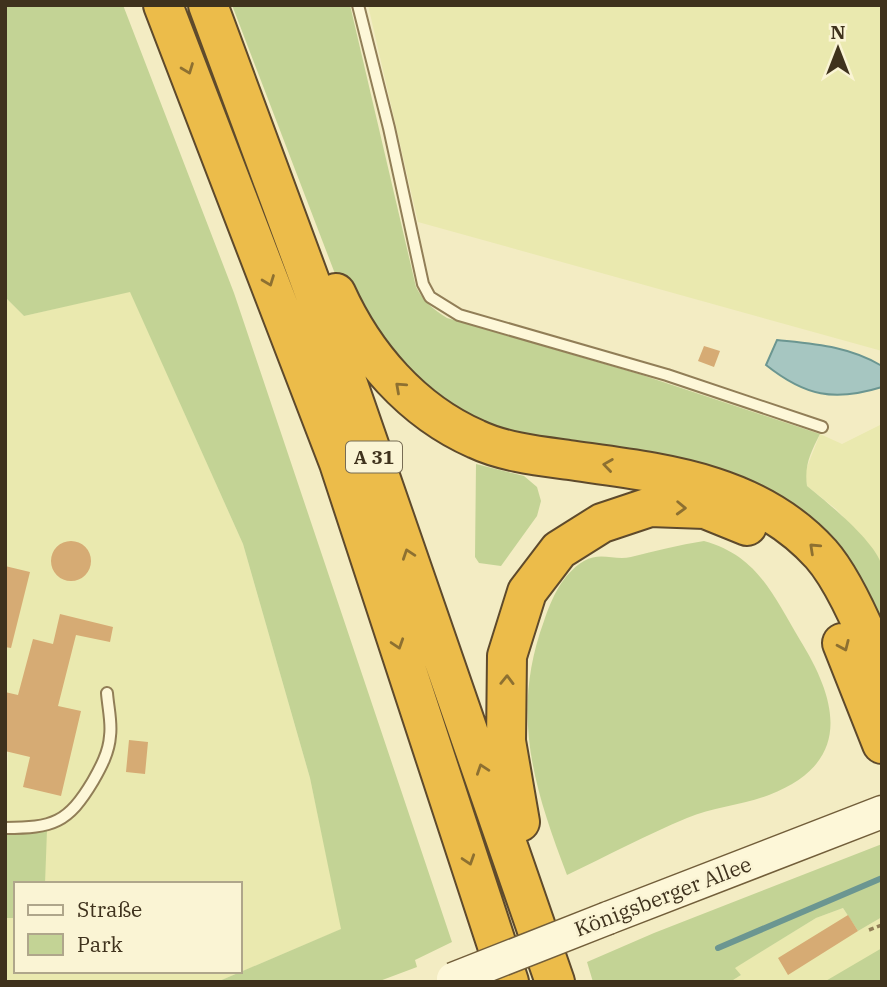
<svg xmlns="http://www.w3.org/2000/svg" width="887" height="987" font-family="'IBM Plex Serif',serif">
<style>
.farmland{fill:#eae9af}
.green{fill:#c3d395}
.water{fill:#a6c6c1;stroke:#6b9691;stroke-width:2}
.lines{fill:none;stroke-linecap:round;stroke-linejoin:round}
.stream{stroke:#6b9691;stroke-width:6}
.building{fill:#d6ab74}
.service-casing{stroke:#917e57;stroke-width:14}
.secondary-casing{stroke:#725e3a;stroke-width:35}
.motorway-casing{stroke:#5e4a2c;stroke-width:42}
.path{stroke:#917e57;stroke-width:3.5;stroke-dasharray:5 3.5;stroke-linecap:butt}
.service{stroke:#fdf7d8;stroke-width:10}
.secondary{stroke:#fdf7d8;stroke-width:32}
.motorway{stroke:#ecbc4a;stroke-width:38}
.secondary-bridge-casing{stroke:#725e3a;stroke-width:35;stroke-linecap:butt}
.secondary-bridge{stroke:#fdf7d8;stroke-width:32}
.oneway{stroke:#8d7031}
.labels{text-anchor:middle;stroke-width:5;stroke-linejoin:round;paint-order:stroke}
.shield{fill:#faf4d4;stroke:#776c54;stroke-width:2}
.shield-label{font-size:19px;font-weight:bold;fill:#3f321d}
.street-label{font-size:21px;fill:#3f321d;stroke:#faf4d4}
</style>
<rect width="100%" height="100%" fill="#f3ecc3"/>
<!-- farmland -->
<path class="farmland" d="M368,5h514v346l-464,-129z
M130,291l113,253 67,234 32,151 -125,53h-212v-64h11v53h224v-87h-195v-64l-40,6 3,-74 -3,-1v-454l19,19z
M882,424v141l-20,-28 -26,-28 -29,-23 -2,-14 15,-38 22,10z
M843,908l15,23 24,-14v65h-152l11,-7 -7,-7 82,-50z"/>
<!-- green -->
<path class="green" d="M5,5h118l111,288 218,649 -37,18 2,7 -40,15h-160l124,-53 -31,-151 -67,-234 -113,-252 -106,24 -19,-19z
M232,5h118l66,282c8,15 17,22 31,31l192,56 181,60c-9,18 -16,31 -13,52 20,16 69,56 75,80 5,21 0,56 0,78l-54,-97 -304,-106 -88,-34 -99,-128z
M476,464l48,12 13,11 4,14 -4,15 -36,50 -22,-3 -4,-6z
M704,541c54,15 69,54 96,99 39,63 52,123 -31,155 -26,10 -56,12 -82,23 -41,17 -80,38 -120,57 -33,-87 -57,-161 -23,-254 8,-23 18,-47 40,-60 17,-10 30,0 47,-4 24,-6 48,-12 73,-16z
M47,830l-2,54h-29v34h-11v-83z
M882,844v73l-24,14 -15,-23 -27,10 -81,50 6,7 -11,7h-137l-6,-20 67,-29z
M882,948v34h-58z"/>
<!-- water -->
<path class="water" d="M777,340c37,4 72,6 105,26v21c-48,15 -77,9 -116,-22z"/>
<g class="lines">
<!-- stream -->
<path class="stream" d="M718,948l164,-70"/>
</g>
<!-- building -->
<path class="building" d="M704,346l16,5 -6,16 -16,-6z
M51 561a20 20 0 1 1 40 0a20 20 0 1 1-40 0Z
M5,566l25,6 -19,76 -6,-1z
M60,614l53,13 -3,15 -34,-7 -18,71 23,5 -20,85 -38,-9 7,-30 -25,-6v-59l13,3 15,-56 20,5z
M129,740l19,2 -3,32 -19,-2z
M848,915l10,16 -70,44 -10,-17z"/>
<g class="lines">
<!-- service casing -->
<g class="service-casing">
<path id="service" d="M358,5l31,123 34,156 7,13 29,18 208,60 155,52
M5,828c48,0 63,-5 88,-47 8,-14 16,-29 17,-45 2,-13 -2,-29 -3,-43"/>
</g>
<!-- secondary casing -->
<g class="secondary-casing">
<path id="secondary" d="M608,918l274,-106"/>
</g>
<!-- motorway casing -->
<g class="motorway-casing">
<path id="motorway" d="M163,5l176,458 170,519
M208,5l140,379 207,598
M336,293c28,62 76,118 140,146 27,13 63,17 93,21 91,13 186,21 252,94 23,26 48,85 61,118
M842,643l40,101
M520,822l-14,-81 1,-85 20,-64 32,-42 43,-27 48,-16 55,2 42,17"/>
</g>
<!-- path -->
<path class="path" d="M869,930l13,-5"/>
<!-- service -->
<use href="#service" class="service"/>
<!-- secondary -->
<use href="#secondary" class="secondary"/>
<!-- motorway -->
<use href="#motorway" class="motorway"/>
<!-- secondary-bridge casing -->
<g class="secondary-bridge-casing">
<path id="secondary-bridge" d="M453,979l155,-61"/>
</g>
<!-- secondary-bridge -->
<use href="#secondary-bridge" class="secondary-bridge"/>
</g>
<!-- one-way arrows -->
<defs><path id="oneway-chevron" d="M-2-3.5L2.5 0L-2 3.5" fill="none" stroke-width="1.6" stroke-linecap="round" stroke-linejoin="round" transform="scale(1.75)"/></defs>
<g class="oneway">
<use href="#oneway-chevron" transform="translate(188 69) rotate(69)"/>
<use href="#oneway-chevron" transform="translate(269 281) rotate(69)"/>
<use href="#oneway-chevron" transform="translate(400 387) rotate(-138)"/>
<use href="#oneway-chevron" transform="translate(608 465) rotate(-172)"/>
<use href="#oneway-chevron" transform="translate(681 508) rotate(2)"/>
<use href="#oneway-chevron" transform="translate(814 548) rotate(-137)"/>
<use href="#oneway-chevron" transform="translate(408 554) rotate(-109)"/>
<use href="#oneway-chevron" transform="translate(398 644) rotate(72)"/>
<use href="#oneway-chevron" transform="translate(844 646) rotate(66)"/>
<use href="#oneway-chevron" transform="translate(507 680) rotate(-89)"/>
<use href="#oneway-chevron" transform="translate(482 769) rotate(-109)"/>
<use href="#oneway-chevron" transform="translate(469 860) rotate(72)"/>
</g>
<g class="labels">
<!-- shield labels -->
<rect class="shield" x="346" y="441.5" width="56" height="31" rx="5"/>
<g class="shield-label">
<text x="374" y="464">A 31</text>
</g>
<!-- street labels -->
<g class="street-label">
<text transform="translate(663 897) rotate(-21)" y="7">Königsberger Allee</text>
</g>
</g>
<!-- border -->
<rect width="887" height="987" fill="none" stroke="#3f321d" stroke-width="14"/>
<!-- legend -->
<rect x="14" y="882" width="228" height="91" fill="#faf4d4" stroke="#afa68b" stroke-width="2"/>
<rect x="28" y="905" width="35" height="10" fill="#fdf7d8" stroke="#afa68b" stroke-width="2"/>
<text x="77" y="917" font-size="21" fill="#3f321d">Straße</text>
<rect x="28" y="934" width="35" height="21" fill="#c3d395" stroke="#afa68b" stroke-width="2"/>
<text x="77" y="952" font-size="21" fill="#3f321d">Park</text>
<!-- north arrow -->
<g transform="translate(838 49)" stroke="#faf4d4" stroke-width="5" paint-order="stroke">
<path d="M0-5L12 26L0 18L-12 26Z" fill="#3f321d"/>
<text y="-10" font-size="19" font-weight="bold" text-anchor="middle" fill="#3f321d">N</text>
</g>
</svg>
